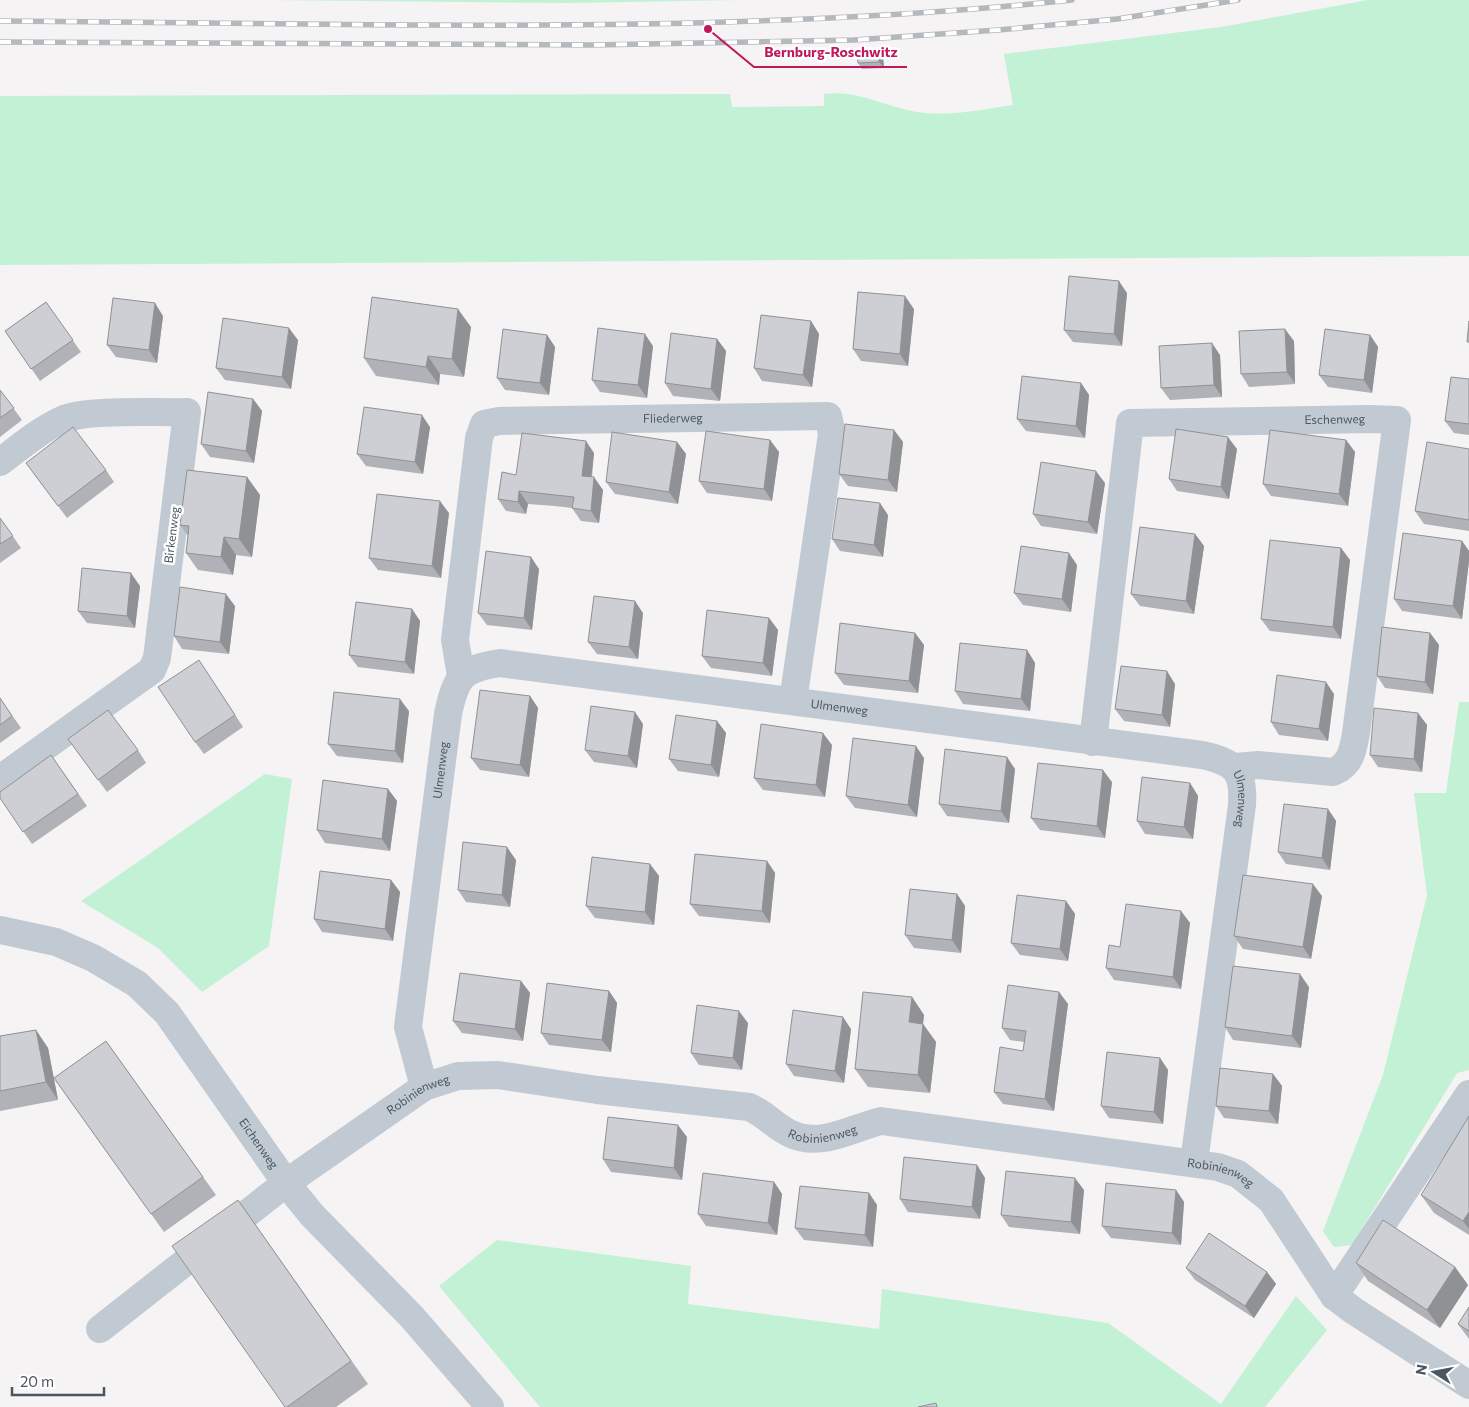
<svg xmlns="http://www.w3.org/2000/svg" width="1469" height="1407" font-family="Commissioner,sans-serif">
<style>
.green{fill:#c3f1d5}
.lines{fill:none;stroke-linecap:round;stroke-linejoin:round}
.minor{stroke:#c1cad2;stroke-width:28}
.rail-casing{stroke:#b5b8bd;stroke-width:5.5}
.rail{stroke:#fff;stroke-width:4;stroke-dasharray:11;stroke-linecap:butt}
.wall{fill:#b0b2b7}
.shaded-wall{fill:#909195}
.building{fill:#cdcfd5;stroke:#909195}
.labels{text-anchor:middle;stroke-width:5;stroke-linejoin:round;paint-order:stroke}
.street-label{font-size:12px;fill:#4a5661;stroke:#fff}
.leader{fill:none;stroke:#c2185b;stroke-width:2}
.callout-dot{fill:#c2185b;stroke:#fff;stroke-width:2}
.callout-label{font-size:14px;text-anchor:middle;font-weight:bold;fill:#c2185b;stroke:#fff;stroke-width:5;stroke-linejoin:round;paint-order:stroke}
</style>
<rect width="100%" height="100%" fill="#f5f3f3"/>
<!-- green -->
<path class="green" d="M267,0h472l-170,3z
M1368,0h101v256l-1469,9v-169l730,-2 2,13 92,-1v-12c35,-5 67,16 101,19 29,3 60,-4 88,-8l-9,-51 217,-27z
M1459,702h10v368l-12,3 -105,172 -18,2 -11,-16 60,-156 44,-180 -13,-102h32z
M265,774l27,5 -23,167 -67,46 -44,-44 -77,-47z
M497,1240l194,26 -3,38 191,25 3,-40 226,34 113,81 75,-108 31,34 -62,77h-725l-101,-121z"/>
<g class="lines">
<!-- minor -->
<g class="minor">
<path d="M0,462c20,-15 41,-33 64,-43 25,-10 93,-6 123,-7l-30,246 -5,12 -152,109"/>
<path id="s1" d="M461,676l-6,-36 24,-202 5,-14 15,-3 329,-5 4,18 -39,267"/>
<path id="s2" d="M1093,742l37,-319 240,-4 27,1 -41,313c-3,17 -5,32 -23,39l-75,-7 -23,2"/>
<path id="s3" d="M0,930l56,12 37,16 44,26 30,29 119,170 26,32 99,101 79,91"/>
<path id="s4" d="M424,1087l-16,-60 40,-313c8,-38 14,-45 52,-51l702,92c33,7 42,16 40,50l-48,357"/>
<path d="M1334,1296l135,-202"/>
<path id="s5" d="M100,1329l186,-146 138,-96 34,-11 40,-1 99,15 152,17c17,7 26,20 42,27 30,14 61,-6 90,-13l337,46 20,7 33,26 63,96 20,15 115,74"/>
</g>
<!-- rail casing -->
<g class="rail-casing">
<path id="rail" d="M0,21c357,2 716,16 1072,-21
M0,42l592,3 262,-5 144,-10 119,-11 121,-19"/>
</g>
<!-- rail -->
<use href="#rail" class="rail"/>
</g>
<!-- wall -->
<path class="wall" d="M883,56l1,12 -22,1 -4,-6z
M1127,293l-5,53 -49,-4 -9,-12z
M46,302l35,50 -41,29 -35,-50z
M914,309l-6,57 -47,-5 -8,-12z
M163,316l-6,47 -41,-6 -9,-12z
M811,321l8,13 -7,53 -50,-6 -8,-13z
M471,327l-7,50 -24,-3 -1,11 -63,-9 -12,-18z
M547,335l8,12 -6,48 -44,-5 -8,-12z
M1370,335l8,12 -6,46 -44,-6 -9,-12z
M717,339l9,12 -6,50 -47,-5 -8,-13z
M298,340l-7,49 -66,-9 -9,-12z
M1294,341l1,43 -46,3 -8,-13z
M653,346l-6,52 -47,-6 -8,-12z
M1220,355l2,42 -52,3 -9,-12z
M1469,379v56l-15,-2 -9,-12z
M1081,383l8,12 -4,43 -59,-7 -9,-12z
M0,390l22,30 -22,17z
M253,399l9,12 -8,52 -44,-6 -9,-13z
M430,427l-7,47 -57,-8 -9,-12z
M894,430l9,12 -6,50 -49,-6 -9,-12z
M770,440l9,12 -7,49 -65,-8 -8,-12z
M1346,440l9,12 -7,54 -77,-10 -8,-12z
M677,442l9,12 -8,50 -63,-10 -9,-12z
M1237,449l-8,50 -52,-8 -8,-12z
M1469,449v82l-45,-7 -9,-13z
M594,453l-2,24 11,13 -4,33 -18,-2 -9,-13 -17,-2 -27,-2 -2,10 -20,-3 -8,-12 18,-24z
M106,470l8,12 -47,36 -32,-43z
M247,477l13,18 -8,62 -16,-2 -3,20 -35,-5 -12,-17 2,-17 -8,-11z
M1105,483l-8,51 -56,-8 -8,-12z
M449,513l-8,65 -63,-8 -9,-12z
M888,515l-5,42 -43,-6 -8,-12z
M0,518l21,30 -21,15z
M1195,534l9,12 -10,68 -54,-8 -9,-12z
M1462,541l7,10v10l-7,58 -60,-8 -8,-12z
M1341,548l9,12 -9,79 -71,-8 -9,-12z
M1077,565l-6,47 -48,-7 -9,-12z
M539,569l-7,61 -45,-5 -9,-12z
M140,586l-5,42 -48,-5 -9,-12z
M235,606l-6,48 -47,-5 -8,-13z
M412,609l8,12 -6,53 -56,-7 -9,-12z
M643,613l-5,46 -41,-5 -9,-12z
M769,618l9,12 -6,46 -61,-8 -9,-12z
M915,633l9,12 -6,48 -74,-8 -9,-12z
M1430,633l9,12 -6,49 -48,-6 -8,-12z
M1027,650l8,13 -5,48 -67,-7 -8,-13z
M207,672l36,55 -39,27 -9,-12z
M1175,684l-5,43 -46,-6 -9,-12z
M1334,694l-6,47 -49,-6 -8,-13z
M530,696l8,12 -9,69 -49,-7 -9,-12z
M0,698l21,30 -21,15z
M409,711l-6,52 -66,-7 -9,-12z
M1418,713l9,12 -5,47 -44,-5 -8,-12z
M717,721l9,12 -7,44 -41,-6 -9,-12z
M643,724l-6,44 -43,-6 -9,-12z
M68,739l70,11 8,13 -39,29z
M832,745l-7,52 -62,-7 -9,-12z
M51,755l36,51 -55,38 -32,-46z
M924,758l-7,59 -62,-9 -9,-12z
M1015,769l-6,54 -62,-7 -8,-12z
M1112,782l-7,56 -65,-8 -9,-12z
M1190,783l8,13 -5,43 -48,-5 -8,-13z
M388,789l9,12 -7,50 -65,-8 -8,-13z
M1328,809l8,12 -6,49 -44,-6 -8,-12z
M516,860l-6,47 -44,-5 -8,-12z
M767,861l8,12 -5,50 -71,-7 -9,-12z
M650,864l9,12 -5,49 -59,-7 -9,-12z
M391,880l9,12 -7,49 -71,-9 -8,-13z
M957,894l8,12 -4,47 -47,-5 -9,-13z
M1322,896l-11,63 -68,-10 -9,-13z
M1066,901l9,13 -7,47 -48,-6 -9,-12z
M1181,911l9,12 -9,66 -67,-9 -8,-12z
M521,981l9,12 -7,48 -61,-8 -9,-12z
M1309,987l-8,61 -68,-8 -8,-13z
M609,991l8,12 -6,49 -62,-7 -8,-12z
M1059,992l9,12 -14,107 -51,-7 -9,-12 29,-41 1,-9 -14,-2 -8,-12z
M912,997l12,18 -1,9 13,18 -6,51 -62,-6 -13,-18z
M748,1023l-6,47 -43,-5 -8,-12z
M851,1029l-7,54 -50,-7 -8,-12z
M36,1030l12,18 10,52 -58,11v-75z
M106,1041l110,154 -52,37 -110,-154z
M1160,1058l8,12 -5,54 -54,-6 -8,-12z
M1273,1074l9,12 -4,38 -54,-6 -8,-12z
M1469,1116v119l-35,-22 -13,-18z
M687,1137l-5,43 -71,-8 -8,-13z
M977,1165l8,13 -5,41 -72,-7 -8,-13z
M774,1182l8,12 -5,41 -71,-9 -8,-12z
M1084,1190l-4,44 -71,-7 -8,-12z
M1176,1190l8,12 -3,43 -70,-7 -9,-12z
M869,1193l8,12 -4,42 -69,-7 -9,-12z
M238,1200l130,184 -32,23h-51z
M1356,1263l99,4 13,18 -28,43 -72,-47z
M1186,1268l81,4 9,12 -22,34 -59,-38z
M1469,1307v32l-11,-15z"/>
<!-- shaded-wall -->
<path class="shaded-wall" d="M879,50l4,6 1,12 -5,-6z
M1119,281l8,12 -5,53 -8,-12z
M905,296l9,13 -6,57 -8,-12z
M155,303l8,13 -6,47 -8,-13z
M458,309l13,18 -7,50 -12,-18z
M811,321l8,13 -7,53 -9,-12z
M289,328l9,12 -7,49 -9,-12z
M1285,329l9,12 1,43 -8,-12z
M645,334l8,12 -6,52 -9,-13z
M547,335l8,12 -6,48 -9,-12z
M1370,335l8,12 -6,46 -8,-13z
M717,339l9,12 -6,50 -9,-12z
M1212,343l8,12 2,42 -8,-12z
M428,356l12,18 -1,11 -13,-18z
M1081,383l8,12 -4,43 -9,-12z
M253,399l9,12 -8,52 -8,-12z
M422,415l8,12 -7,47 -8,-12z
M894,430l9,12 -6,50 -9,-12z
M1228,437l9,12 -8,50 -8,-12z
M770,440l9,12 -7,49 -8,-12z
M1346,440l9,12 -7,54 -9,-12z
M586,441l8,12 -4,35 -8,-12z
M677,442l9,12 -8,50 -9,-12z
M1096,471l9,12 -8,51 -9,-12z
M247,477l13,18 -8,62 -13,-18z
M594,477l9,13 -4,33 -8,-12z
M519,491l9,13 -2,10 -8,-12z
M440,501l9,12 -8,65 -9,-12z
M880,503l8,12 -5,42 -9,-12z
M1195,534l9,12 -10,68 -8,-13z
M224,537l12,18 -3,20 -12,-18z
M1462,541l7,10v10l-7,58 -9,-13z
M1341,548l9,12 -9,79 -8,-12z
M1069,553l8,12 -6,47 -9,-13z
M531,557l8,12 -7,61 -8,-12z
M131,573l9,13 -5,42 -8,-12z
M226,594l9,12 -6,48 -9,-12z
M635,601l8,12 -5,46 -9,-12z
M412,609l8,12 -6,53 -9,-12z
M769,618l9,12 -6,46 -9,-13z
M915,633l9,12 -6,48 -9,-12z
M1430,633l9,12 -6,49 -8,-12z
M1027,650l8,13 -5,48 -9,-12z
M1167,671l8,13 -5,43 -8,-12z
M1326,682l8,12 -6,47 -9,-12z
M530,696l8,12 -9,69 -9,-12z
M400,699l9,12 -6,52 -8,-12z
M635,712l8,12 -6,44 -9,-12z
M1418,713l9,12 -5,47 -8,-13z
M717,721l9,12 -7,44 -8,-12z
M823,733l9,12 -7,52 -9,-12z
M916,746l8,12 -7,59 -9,-12z
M1007,757l8,12 -6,54 -8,-12z
M1103,770l9,12 -7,56 -8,-12z
M1190,783l8,13 -5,43 -9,-12z
M388,789l9,12 -7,50 -8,-12z
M1328,809l8,12 -6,49 -8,-12z
M507,847l9,13 -6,47 -8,-12z
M767,861l8,12 -5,50 -8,-12z
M650,864l9,12 -5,49 -9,-13z
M391,880l9,12 -7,49 -8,-12z
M1313,884l9,12 -11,63 -8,-12z
M957,894l8,12 -4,47 -9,-13z
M1066,901l9,13 -7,47 -8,-12z
M1181,911l9,12 -9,66 -8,-12z
M1300,974l9,13 -8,61 -9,-12z
M521,981l9,12 -7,48 -8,-12z
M609,991l8,12 -6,49 -9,-12z
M1059,992l9,12 -14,107 -9,-12z
M912,997l12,18 -1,9 13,18 -6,51 -12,-18 -9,-53z
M739,1011l9,12 -6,47 -9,-12z
M843,1017l8,12 -7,54 -9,-12z
M36,1030l12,18 10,52 -12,-18z
M1160,1058l8,12 -5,54 -9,-12z
M1273,1074l9,12 -4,38 -9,-13z
M678,1125l9,12 -5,43 -8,-12z
M977,1165l8,13 -5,41 -8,-12z
M1075,1178l9,12 -4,44 -9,-12z
M774,1182l8,12 -5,41 -9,-12z
M1176,1190l8,12 -3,43 -9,-12z
M869,1193l8,12 -4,42 -8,-12z
M1469,1212v17l-6,-8z
M1455,1267l13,18 -28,43 -13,-18z
M1267,1272l9,12 -22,34 -9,-12z"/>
<!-- building -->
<path class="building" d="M879,50v12l-21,1 -1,-12z
M1069,276l50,5 -5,53 -50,-4z
M858,292l47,4 -5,58 -47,-5z
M372,297l86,12 -6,50 -24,-3 -2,11 -62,-9z
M113,298l42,5 -6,47 -42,-5z
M46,302l27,38 -42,29 -26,-38z
M761,315l50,6 -8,54 -49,-7z
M223,318l66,10 -7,49 -66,-9z
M1469,321v21h-2z
M598,328l47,6 -7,51 -46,-5z
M503,329l44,6 -7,48 -43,-5z
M1285,329l2,43 -46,2 -2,-43z
M1325,329l45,6 -6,45 -45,-5z
M671,333l46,6 -6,50 -46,-6z
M1212,343l2,42 -53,3 -2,-42z
M1022,376l59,7 -5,43 -59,-7z
M1451,377l18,2v45l-24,-3z
M0,390l14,18 -14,10z
M208,392l45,7 -7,52 -45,-7z
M364,407l58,8 -7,47 -58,-8z
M845,424l49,6 -6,50 -49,-6z
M73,427l33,43 -48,36 -32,-43z
M1176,429l52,8 -7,50 -52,-8z
M1270,430l76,10 -7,54 -76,-10z
M706,431l64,9 -6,49 -65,-8z
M612,432l65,10 -8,50 -63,-10z
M522,433l64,8 -4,35 12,1 -3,34 -19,-3 2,-11 -28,-3 -27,-3 -1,11 -20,-3 4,-27 14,3z
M1427,442l42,7v71l-54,-9z
M1041,462l55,9 -8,51 -55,-8z
M187,470l60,7 -8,62 -15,-2 -3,20 -35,-4 3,-27 -9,-1z
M377,494l63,7 -8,65 -63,-8z
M838,498l42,5 -6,42 -42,-6z
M0,518l13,18 -13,8z
M1140,527l55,7 -9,67 -55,-7z
M1403,533l59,8 -9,65 -59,-7z
M1270,540l71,8 -8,79 -72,-8z
M1021,546l48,7 -7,46 -48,-6z
M486,551l45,6 -7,61 -46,-5z
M82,568l49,5 -4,43 -49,-5z
M180,587l46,7 -6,48 -46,-6z
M594,596l41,5 -6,46 -41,-5z
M356,602l56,7 -7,53 -56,-7z
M707,610l62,8 -6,45 -61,-7z
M840,623l75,10 -6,48 -74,-8z
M1382,627l48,6 -5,49 -48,-6z
M960,643l67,7 -6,49 -66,-8z
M199,660l36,55 -40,27 -37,-55z
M1121,666l46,5 -5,44 -47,-6z
M1277,675l49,7 -7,47 -48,-7z
M480,690l50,6 -10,69 -49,-7z
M334,692l66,7 -5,52 -67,-7z
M0,698l12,18 -12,9z
M591,706l44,6 -7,44 -43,-6z
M1374,708l44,5 -4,46 -44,-4z
M108,710l30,40 -40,30 -30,-41z
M676,715l41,6 -6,44 -42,-6z
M761,724l62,9 -7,52 -62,-7z
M853,738l63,8 -8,59 -62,-9z
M945,749l62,8 -6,54 -62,-7z
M51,755l27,39 -55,38 -23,-34v-6z
M1038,763l65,7 -6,56 -66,-8z
M1142,777l48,6 -6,44 -47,-6z
M323,780l65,9 -6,50 -65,-9z
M1284,804l44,5 -6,49 -44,-6z
M463,842l44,5 -5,48 -44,-5z
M695,854l72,7 -5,50 -72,-7z
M592,857l58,7 -5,48 -59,-6z
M320,871l71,9 -6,49 -71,-10z
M1243,875l70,9 -10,63 -69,-11z
M910,889l47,5 -5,46 -47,-5z
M1017,895l49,6 -6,48 -49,-6z
M1126,904l55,7 -8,66 -67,-9 3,-23 11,2z
M1233,966l67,8 -8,62 -67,-9z
M460,973l61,8 -6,48 -62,-8z
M547,983l62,8 -7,49 -61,-7z
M1008,985l51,7 -14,107 -51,-7 6,-45 23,4 3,-20 -24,-3z
M863,992l49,5 -3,25 14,2 -5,51 -63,-6z
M697,1005l42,6 -6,47 -42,-5z
M793,1010l50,7 -8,54 -49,-7z
M36,1030l10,52 -46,9v-55z
M106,1041l97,136 -52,37 -97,-136z
M1107,1052l53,6 -6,54 -53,-6z
M1220,1068l53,6 -4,37 -53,-5z
M1469,1116v96l-6,9 -42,-26z
M608,1117l70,8 -4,43 -71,-9z
M904,1157l73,8 -5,42 -72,-8z
M1006,1171l69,7 -4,44 -70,-7z
M703,1173l71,9 -6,41 -70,-9z
M1106,1183l70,7 -4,43 -70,-7z
M800,1186l69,7 -4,42 -70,-7z
M238,1200l113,161 -64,46h-2l-113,-161z
M1383,1220l72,47 -28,43 -71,-47z
M1209,1233l58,39 -22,34 -59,-38z
M1469,1307v24l-11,-7z
M936,1403l1,4h-19z"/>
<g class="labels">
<!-- street labels -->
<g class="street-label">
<text dy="4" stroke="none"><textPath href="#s1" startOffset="444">Fliederweg</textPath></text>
<text dy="4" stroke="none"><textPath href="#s2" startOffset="526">Eschenweg</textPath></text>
<text transform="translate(172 535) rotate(-83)" y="4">Birkenweg</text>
<text dy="4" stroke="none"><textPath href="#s4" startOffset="801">Ulmenweg</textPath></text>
<text dy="4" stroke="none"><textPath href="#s4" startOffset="321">Ulmenweg</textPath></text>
<text dy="4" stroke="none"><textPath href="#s4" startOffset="1234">Ulmenweg</textPath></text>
<text dy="4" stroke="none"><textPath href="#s5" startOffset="396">Robinienweg</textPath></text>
<text dy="4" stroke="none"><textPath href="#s5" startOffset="816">Robinienweg</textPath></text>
<text dy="4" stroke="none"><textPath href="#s3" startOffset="350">Eichenweg</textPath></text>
<text dy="4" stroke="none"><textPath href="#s5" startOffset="1221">Robinienweg</textPath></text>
</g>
</g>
<!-- callouts -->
<path class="leader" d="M708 29L754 67H907"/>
<circle class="callout-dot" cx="708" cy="29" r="5"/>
<g class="callout-label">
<text x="831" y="57">Bernburg-Roschwitz</text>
</g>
<!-- north arrow -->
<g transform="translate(1434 1372) rotate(281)" stroke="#ffffff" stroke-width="4" paint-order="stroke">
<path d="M0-4L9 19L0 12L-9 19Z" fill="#4a5661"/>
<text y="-8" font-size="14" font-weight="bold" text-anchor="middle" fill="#4a5661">N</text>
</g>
<!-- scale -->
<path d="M12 1387v8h92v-8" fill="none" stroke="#4a5661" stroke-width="2.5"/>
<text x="20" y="1387" font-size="15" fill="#4a5661" stroke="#ffffff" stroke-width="4" paint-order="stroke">20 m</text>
</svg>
